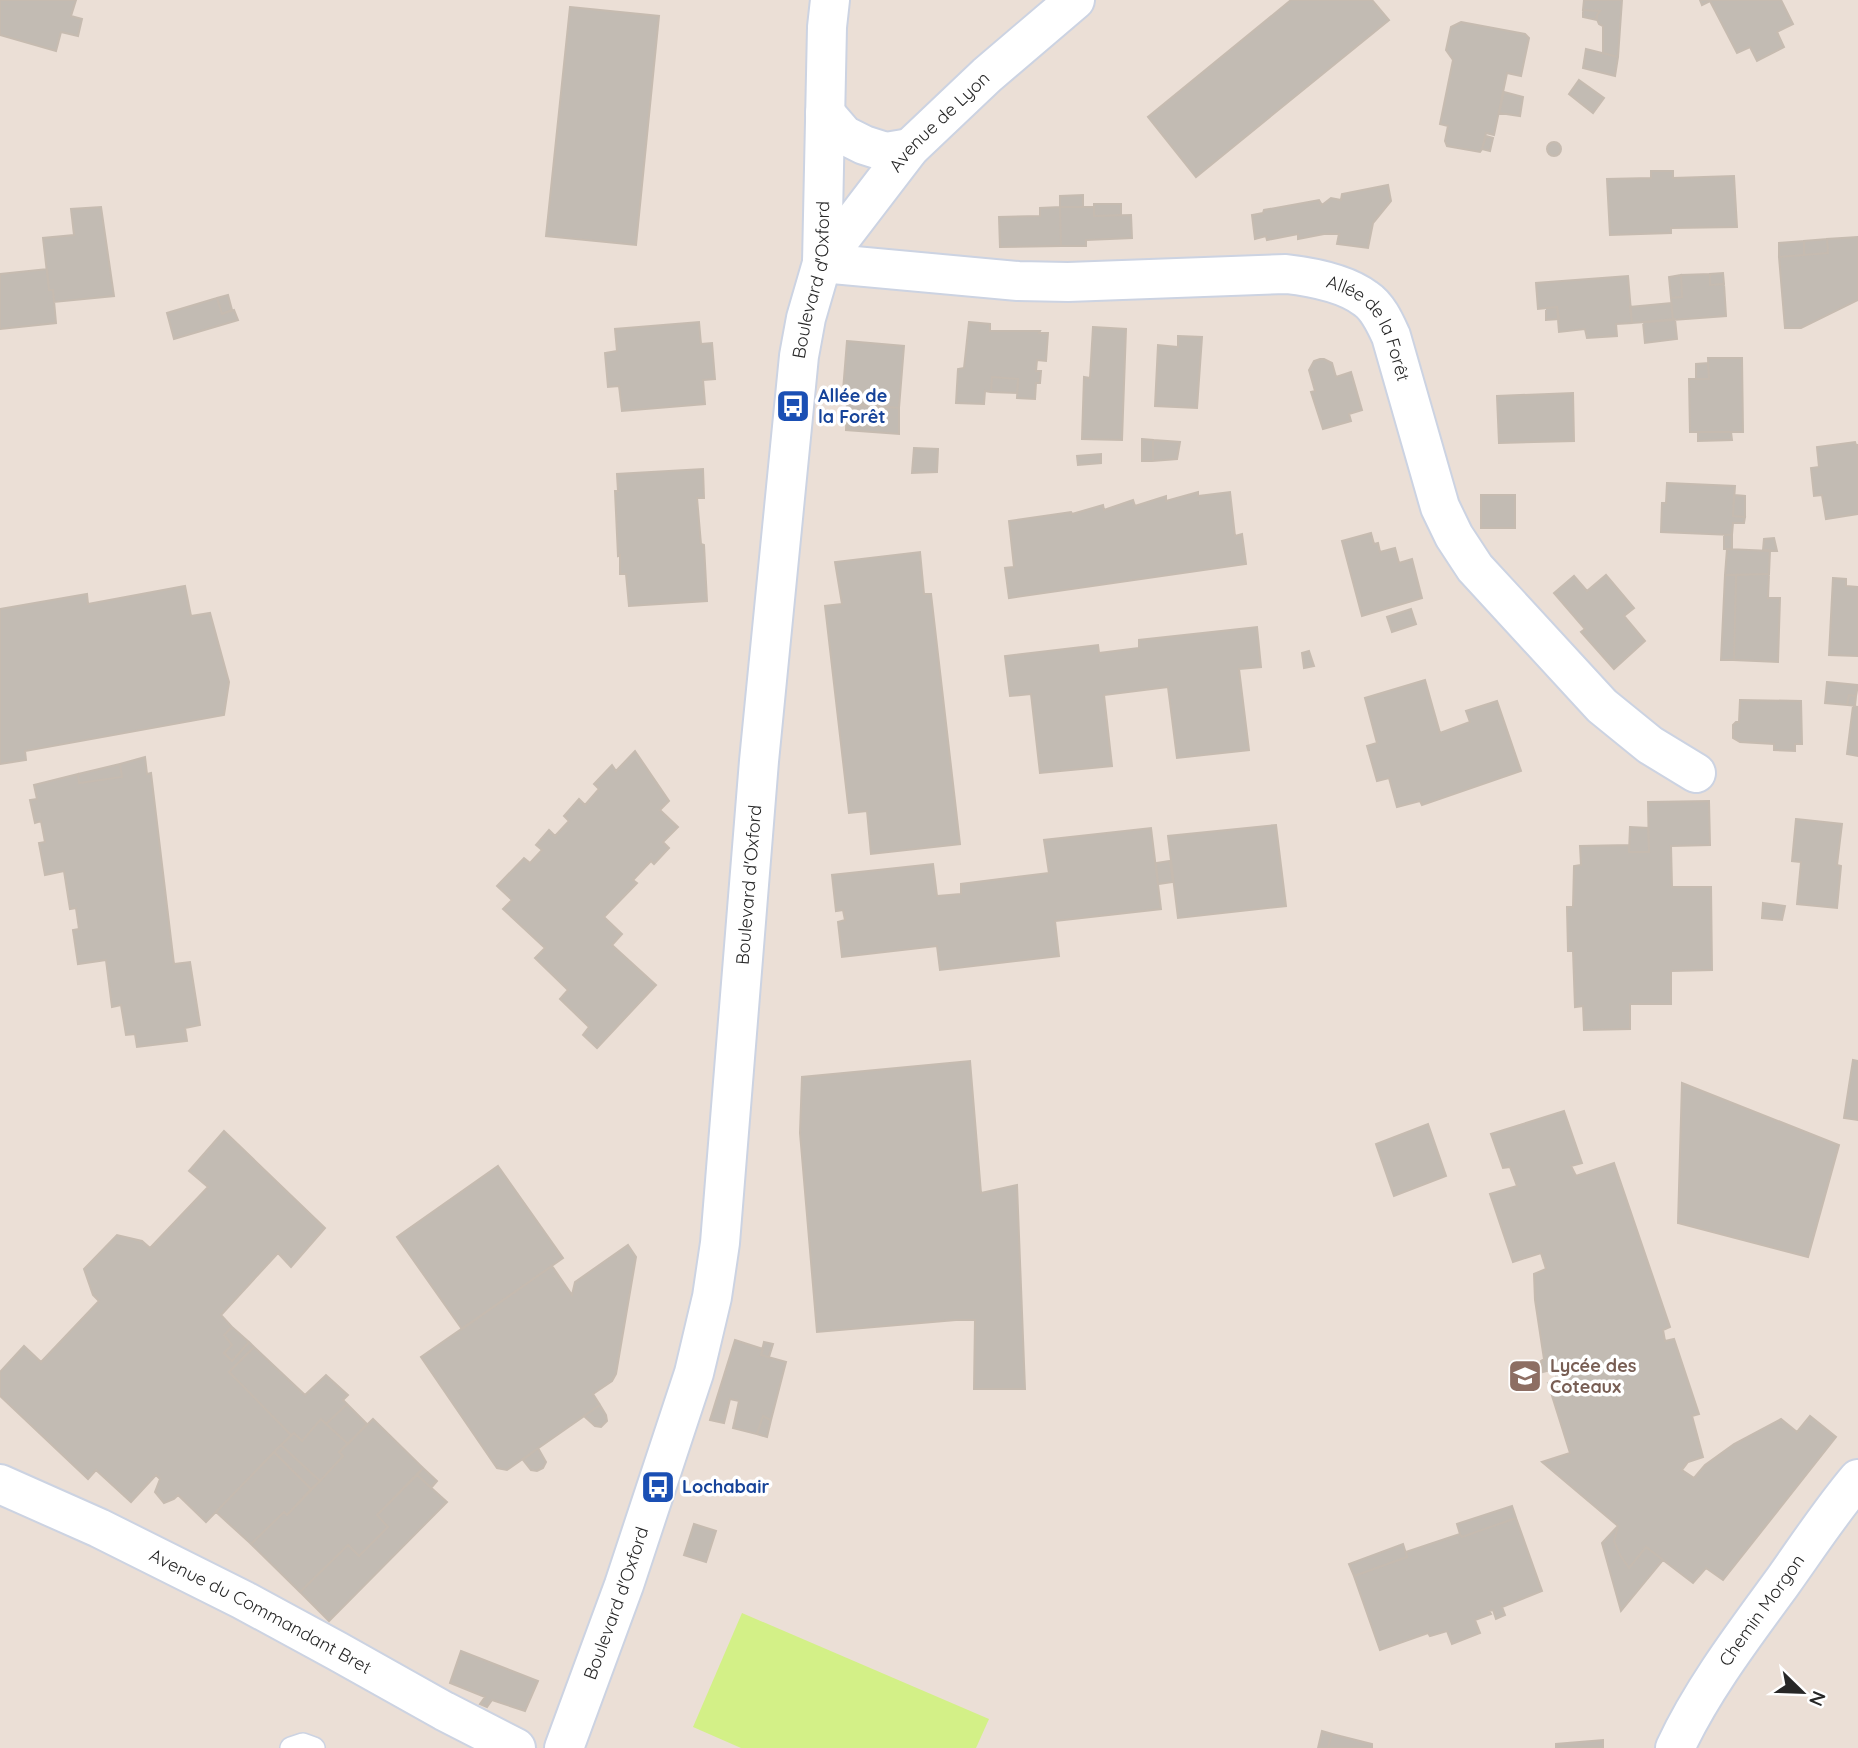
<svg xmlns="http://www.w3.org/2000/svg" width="1858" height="1748" font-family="Quicksand,sans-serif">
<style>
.pitch{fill:#d3f087}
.building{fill:#c2bbb3;stroke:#c6bbb0;stroke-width:2}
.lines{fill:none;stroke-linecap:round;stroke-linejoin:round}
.lane-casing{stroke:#ccd3e2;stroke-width:24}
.street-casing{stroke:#ccd3e2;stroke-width:42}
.lane{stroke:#fff;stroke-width:21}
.street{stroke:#fff;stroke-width:38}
.labels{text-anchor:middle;stroke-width:7;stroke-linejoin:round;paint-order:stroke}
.street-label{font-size:18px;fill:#272727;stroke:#fff}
.transit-label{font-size:18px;font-weight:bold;fill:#164399;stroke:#fff;text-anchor:start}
.education-label{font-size:18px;font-weight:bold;fill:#785e54;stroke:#fff;text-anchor:start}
</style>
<rect width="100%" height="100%" fill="#ebdfd6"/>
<!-- pitch -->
<path class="pitch" d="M742,1613l247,106 -13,29h-235l-48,-21z"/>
<!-- building -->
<path class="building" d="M0,0h76l-5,16 11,3 -4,17 -17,-4 -5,19 -56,-16z
M1291,0h81l17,20 -193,157 -48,-60z
M1584,0h38l-4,57 -15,-4v-27l-4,-2 -3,-7 4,-6 -17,-1z
M1700,0h81l12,24 -16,8 7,15 -27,14 -7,-14 -13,6 -27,-52 -8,4z
M570,7l89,9 -23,229 -90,-9z
M1583,10l17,1 -3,4v5l-14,-3z
M1461,22l64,12 4,4 -8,38 -14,-3 -13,62 -8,-2 -4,16 -2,3 -33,-6 -2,-5 3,-15 -8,-2 13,-64 -7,-10 5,-23z
M1586,49l32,8 -3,19 -32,-8z
M1579,80l25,18 -11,15 -24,-19z
M1504,92l19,5 -3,19 -21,-3z
M1486,136l7,2 -3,13 -8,-2z
M1547 149a7 7 0 1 1 14 0a7 7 0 1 1-14 0Z
M1651,171h22v7l61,-2 3,51 -66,1v5l-61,2 -3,-56 44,-1z
M1388,185l3,16 -18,22 -5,25 -31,-4 2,-10h-15l-26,5v-5l-31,6 -1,-4 -11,3 -3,-24 11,-2 1,-3 55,-10 3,5 9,-7 10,2 1,-6z
M1083,195v12h-23v-11z
M1094,204h27v11l-27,1z
M101,207l13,89 -60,6 -1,-12h-4l-6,-52 31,-3 -3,-26z
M1060,207h34v9l37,-1 1,23 -46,2v6h-25z
M1060,207l1,39 -61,1 -1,-30 41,-1v-8z
M1858,237v63l-57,28h-16l-6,-71 49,-4 -1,-14z
M1827,239l1,14 -24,2v-14z
M1804,241v14l-25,2v-14z
M47,269l2,21h4l3,33 -56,6v-55z
M1723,273l1,11 -14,1v-11z
M1710,274v11l14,-1 2,32 -53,4 -2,-22 11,-1 -1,-22z
M1681,275l1,22 -11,1 -2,-21z
M1628,276l4,47 -16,1 1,12 -30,2 -2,-9 -26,3 -2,-25 -19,2 -2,-26z
M228,295l4,15 -10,4 -5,-16z
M217,298l5,16 12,-4 4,10 -64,19 -7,-26z
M1671,303l2,17 -41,3 -2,-16z
M1557,307l2,12 -13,1v-12z
M1675,319l2,20 -32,4 -2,-21z
M699,322l2,22 11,-1 3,36 -12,1 2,24 -83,7 -3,-25 -11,1 -3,-34 12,-2 -2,-22z
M969,322l21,2v7h50l-1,2h9l-2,28 -9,-1 -1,11h5l-1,12h-4l-1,16 -18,-1 1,-19 -26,-2 -1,15 -6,-1 -1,13 -28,-1 2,-34 6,-1z
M1093,327l33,2 -4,111 -40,-1 2,-62 6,1z
M1178,336l24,1 -5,71 -42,-2 3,-61 20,2z
M847,341l57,5 -5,62 -57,-5z
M1708,358h34l1,74h-53l-1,-53h20z
M1320,359h4l8,4 4,14 15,-5 11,38 -13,4 2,7 -28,8 -12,-37 4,-1 -6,-21 5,-9z
M1708,363l1,16h-13v-15z
M992,377l26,2 -1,14 -26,-1z
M1573,393l1,48 -75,2 -2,-47z
M847,404l52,4v26l-53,-4z
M1698,432h33l1,8 -34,1z
M1142,439l11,1v21h-11z
M1153,440l27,2 -3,17 -24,2z
M1855,442l1,3h2v69l-32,5 -4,-24 -8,1 -3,-28 8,-1 -2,-20z
M914,448l24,1 -1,23 -25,1z
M1101,454v9l-23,2 -1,-9z
M703,469l1,29h-7l4,46 3,1 3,56 -78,5 -3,-32h-6v-19l-2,1 -3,-65h3l-1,-17z
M1667,483l68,3 -2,30 12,1 -1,6h-11l-1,12 -71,-3 1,-29h4z
M1198,492v4l32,-4 5,44 7,-2 4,30 -237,34 -4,-30 9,-1 -5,-46 62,-9 1,2 31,-9 1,5 29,-10 2,6 31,-10v5z
M1481,495h34v33h-34z
M1734,495l11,1v21l-12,-1z
M1371,533l3,11 4,-1 2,9 15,-4 4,15 13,-4 10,39 -60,18 -20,-75z
M1724,535h8v14h-8z
M1774,538l3,13 -14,-1 1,-11z
M1727,549l43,2 -1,23 -44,1z
M920,552l4,42h7l29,250 -89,10 -4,-43 -18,2 -24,-207 17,-2 -7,-42z
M1769,574l-1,24h12l-2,64 -44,-2 2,-85z
M1606,575l28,33 -10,8 21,25 -31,28 -33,-37 4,-3 -31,-36 20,-17 13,15z
M1725,575h11l-2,85h-13z
M1833,578l13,1v7l12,1v69l-29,-1z
M185,586l6,30 19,-3 19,69 -5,33 -199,36 1,9 -26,4v-155l87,-15 1,10z
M1411,609l5,15 -24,8 -5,-15z
M1257,627l4,40 -22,2 10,81 -72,8 -9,-71 -64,8 8,71 -72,7 -9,-79 -21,2 -5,-40 93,-11 1,8 40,-5v-8z
M1309,651l5,15 -10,2 -2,-15z
M1425,680l15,53 30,-11 -4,-11 31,-10 24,70 -99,34 -2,-4 -23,6 -8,-29 -12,3 -10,-35 10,-3 -12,-45z
M1827,682l31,3 -2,11 -7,-1 -2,10 -22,-2z
M1849,695l7,1 -1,10 -8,-1z
M1740,700l61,1 1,43h-7v7l-21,-1v-6l-34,-2 -7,-4v-13l3,-3h3z
M1853,706l5,1v49l-11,-2z
M635,751l34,50 -9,9 18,17 -15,15 6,6 -15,16 -3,-3 -18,19 4,3 -33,34 18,17 -10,11 44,40 -59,63 -14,-13 6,-8 -29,-28 8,-9 -33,-32 10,-10 -42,-39 9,-9 -15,-14 27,-28 6,5 12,-13 -6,-5 13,-15 6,6 14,-15 -5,-5 15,-17 6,6 14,-16 -5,-5 18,-19 4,6z
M145,757l2,17 4,-1 23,191 16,-2 10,63 -15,3 2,13 -50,6 -2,-13 -9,1 -5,-30 -9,2 -6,-47 -28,4 -5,-34 6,-1 -3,-21 -6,1 -6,-38 -19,4 -6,-32 6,-1 -4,-21 -6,2 -5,-23 7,-1 -3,-14 44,-11 1,9 43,-6 -2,-13z
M120,764l2,13 -43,6 -1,-9z
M1709,801l1,44 -39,1 1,41h39l1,83 -41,1v33h-41v25l-46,1 -1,-24 -8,1 -2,-56h-5l-1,-44h6l1,-41 7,-1 -1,-19 49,-1v7h20l-1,-50z
M1796,819l46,5 -5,41 4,1 -4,42 -40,-4 4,-42 -9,-1z
M1276,825l10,81 -108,12 -10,-82z
M1630,827l18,1 1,24h-20z
M1151,828l10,81 -106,12 4,35 -119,14 -3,-24 -95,11 -4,-35 7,-2 -2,-10 -7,1 -4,-36 101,-11 4,32 24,-2v-10l88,-11 -5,-33z
M1170,861l3,21 -15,2 -2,-21z
M1763,903l22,3 -3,14 -20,-2z
M1853,1060l5,1v59l-14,-2z
M970,1061l11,132 36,-8 8,204h-51l1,-69h-19l-139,12 -17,-199 2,-56z
M1682,1083l157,62 -31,112 -130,-34z
M1564,1111l18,52 -11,3 5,10 38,-13 56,164 -7,3 2,11 9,-2 25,75 -7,2 11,41 -15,5 -6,8 12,8 11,-13 29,-21 47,-25 16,13 13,-16 26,21 -113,143 -17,-12 -13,15 -47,-36 -17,21 -9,-13 -6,-14 4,-15 -76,-64 28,-9 -22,-70 9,-4 -3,-10 -11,3 -2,-11 3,-2 -9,-59 -1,-26 12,-5 -5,-16 -28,9 -23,-68 27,-8 -7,-19 -7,1 -12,-34z
M1428,1124l18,52 -52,20 -18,-52z
M224,1131l101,97 -34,39 -13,-14 -57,62 11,12 -8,8 8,10 -8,8 8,8 17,-19 5,5 -25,25 62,63 -85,87 -28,-27 -4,4 -10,4 -9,-11 5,-13 -4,-4 -25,27 -35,-32 -8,9 -88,-83v-24l24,-26 17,16 58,-61 -6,-6 -9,-26 33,-34 25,6 8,7 58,-61 -19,-16z
M498,1166l65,92 -101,71 -65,-92z
M628,1245l8,12 -20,117 -4,7 -19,13 7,11 -93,65 -10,-2 -76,-111 131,-91 20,29 3,-13z
M232,1327l17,15 -17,19 -8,-8 8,-8 -8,-10z
M735,1340l28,9 -2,6 25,7 -15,58 -8,-4 -6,18 -24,-6 6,-27 -9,-2 -6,24 -14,-3z
M764,1342l9,2 -4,13 -8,-2z
M254,1347l51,48 21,-20 22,20 -5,5 4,4 -21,20 -5,-5 -19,22 -8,-8 -3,2 -62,-63z
M347,1404l20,20 -19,20 -22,-20z
M600,1405l6,10 1,6 -6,6 -6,-1 -11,-10z
M763,1416l8,4 -4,17 -10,-3z
M321,1419l27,25 -9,8 4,4 -23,25 -39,-36 13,-12 8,8z
M373,1419l50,49 -46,47 11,12 -29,29 -11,-11 -48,47 -49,-48 33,-32 3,3 33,-34 23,-25 -4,-4z
M281,1445l39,36 -9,8 -37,-37z
M538,1448l8,14 -3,6 -6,3 -6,-1 -8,-10z
M274,1452l37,37 -24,26 -3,-3 -33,32 -35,-32z
M423,1468l14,13 -6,7 -14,-13z
M417,1475l30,27 -118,119 -29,-29 48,-47 11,11 29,-29 -11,-12z
M1512,1506l4,12 -54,19 -2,-3 -3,-10z
M1516,1518l26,73 -40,16 3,8 -9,4 -3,-9 -4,1 2,3 -16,6 5,13 -28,11 -5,-13 -17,5 -2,-3 -48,17 -26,-74 53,-19 -1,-5 54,-18 2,3z
M694,1524l22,7 -10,31 -22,-7z
M1618,1526l-4,15 6,14 9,13 17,-21 17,13 -42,51 -19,-68z
M1403,1544l4,13 -53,19 -5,-12z
M461,1651l77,30 -13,30 -33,-11 -5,7 -7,-3 5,-7 -35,-14z
M1322,1731l10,3 -4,14h-10z
M1332,1734l40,10v4h-44z
M1603,1740v8h-47v-4z"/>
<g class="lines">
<!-- lane casing -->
<g class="lane-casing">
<path id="lane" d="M291,1748l12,-4 11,4"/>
</g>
<!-- street casing -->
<g class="street-casing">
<g id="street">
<path d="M825,113l19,22 20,10 22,7 24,-4"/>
<path id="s1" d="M822,263l196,18 50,1 218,-8c26,3 59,9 80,25 12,8 19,24 25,37l49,171 14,29 21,32 127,138 48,39 46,28"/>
<path id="s2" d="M822,263l88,-115 77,-73 88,-75"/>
<path id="s3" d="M0,1484l99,44 144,72 94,51 107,60 72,37"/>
<path id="s4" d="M564,1748l60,-163 70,-212 18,-76 8,-54 39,-482 40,-405 7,-38 16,-55 5,-236 3,-27"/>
<path id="s5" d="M1675,1748c27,-58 68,-112 106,-164 25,-35 49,-72 77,-105"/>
</g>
</g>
<!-- lane -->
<use href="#lane" class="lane"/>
<!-- street -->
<use href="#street" class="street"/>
</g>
<!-- icons -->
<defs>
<g id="bus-square" transform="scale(1.75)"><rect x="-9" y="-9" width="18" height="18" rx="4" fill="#1a4fb4" stroke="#fff"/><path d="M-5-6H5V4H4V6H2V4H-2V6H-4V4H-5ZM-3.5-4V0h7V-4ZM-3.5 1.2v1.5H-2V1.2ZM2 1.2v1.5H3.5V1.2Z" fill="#fff"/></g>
<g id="school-square" transform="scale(1.75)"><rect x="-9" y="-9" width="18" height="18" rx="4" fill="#8d6e63" stroke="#fff"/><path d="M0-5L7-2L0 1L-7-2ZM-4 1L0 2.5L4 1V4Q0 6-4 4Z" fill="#fff"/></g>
</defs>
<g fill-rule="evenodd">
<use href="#bus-square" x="793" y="406"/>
<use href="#school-square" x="1525" y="1376"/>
<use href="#bus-square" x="658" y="1487"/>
</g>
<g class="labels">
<!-- street labels -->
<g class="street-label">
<text dy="6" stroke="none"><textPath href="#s2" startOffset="184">Avenue de Lyon</textPath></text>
<text dy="6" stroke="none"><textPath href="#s4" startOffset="1498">Boulevard d'Oxford</textPath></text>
<text dy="6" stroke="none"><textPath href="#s1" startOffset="574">Allée de la Forêt</textPath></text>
<text dy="6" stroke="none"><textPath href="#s4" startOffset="889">Boulevard d'Oxford</textPath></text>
<text dy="6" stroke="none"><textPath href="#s4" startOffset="154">Boulevard d'Oxford</textPath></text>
<text dy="6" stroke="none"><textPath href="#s5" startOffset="163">Chemin Morgon</textPath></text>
<text dy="6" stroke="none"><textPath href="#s3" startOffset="290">Avenue du Commandant Bret</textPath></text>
</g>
<!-- transit labels -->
<g class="transit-label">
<text x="818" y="402">Allée de<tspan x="818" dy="21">la Forêt</tspan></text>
<text x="682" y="1493">Lochabair</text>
</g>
<!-- education labels -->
<g class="education-label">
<text x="1550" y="1372">Lycée des<tspan x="1550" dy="21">Coteaux</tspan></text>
</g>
</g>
<!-- north arrow -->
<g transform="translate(1802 1692) rotate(113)" stroke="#ffffff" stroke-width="5" paint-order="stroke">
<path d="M0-5L12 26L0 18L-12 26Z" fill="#272727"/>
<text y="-10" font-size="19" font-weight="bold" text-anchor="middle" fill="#272727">N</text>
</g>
</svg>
